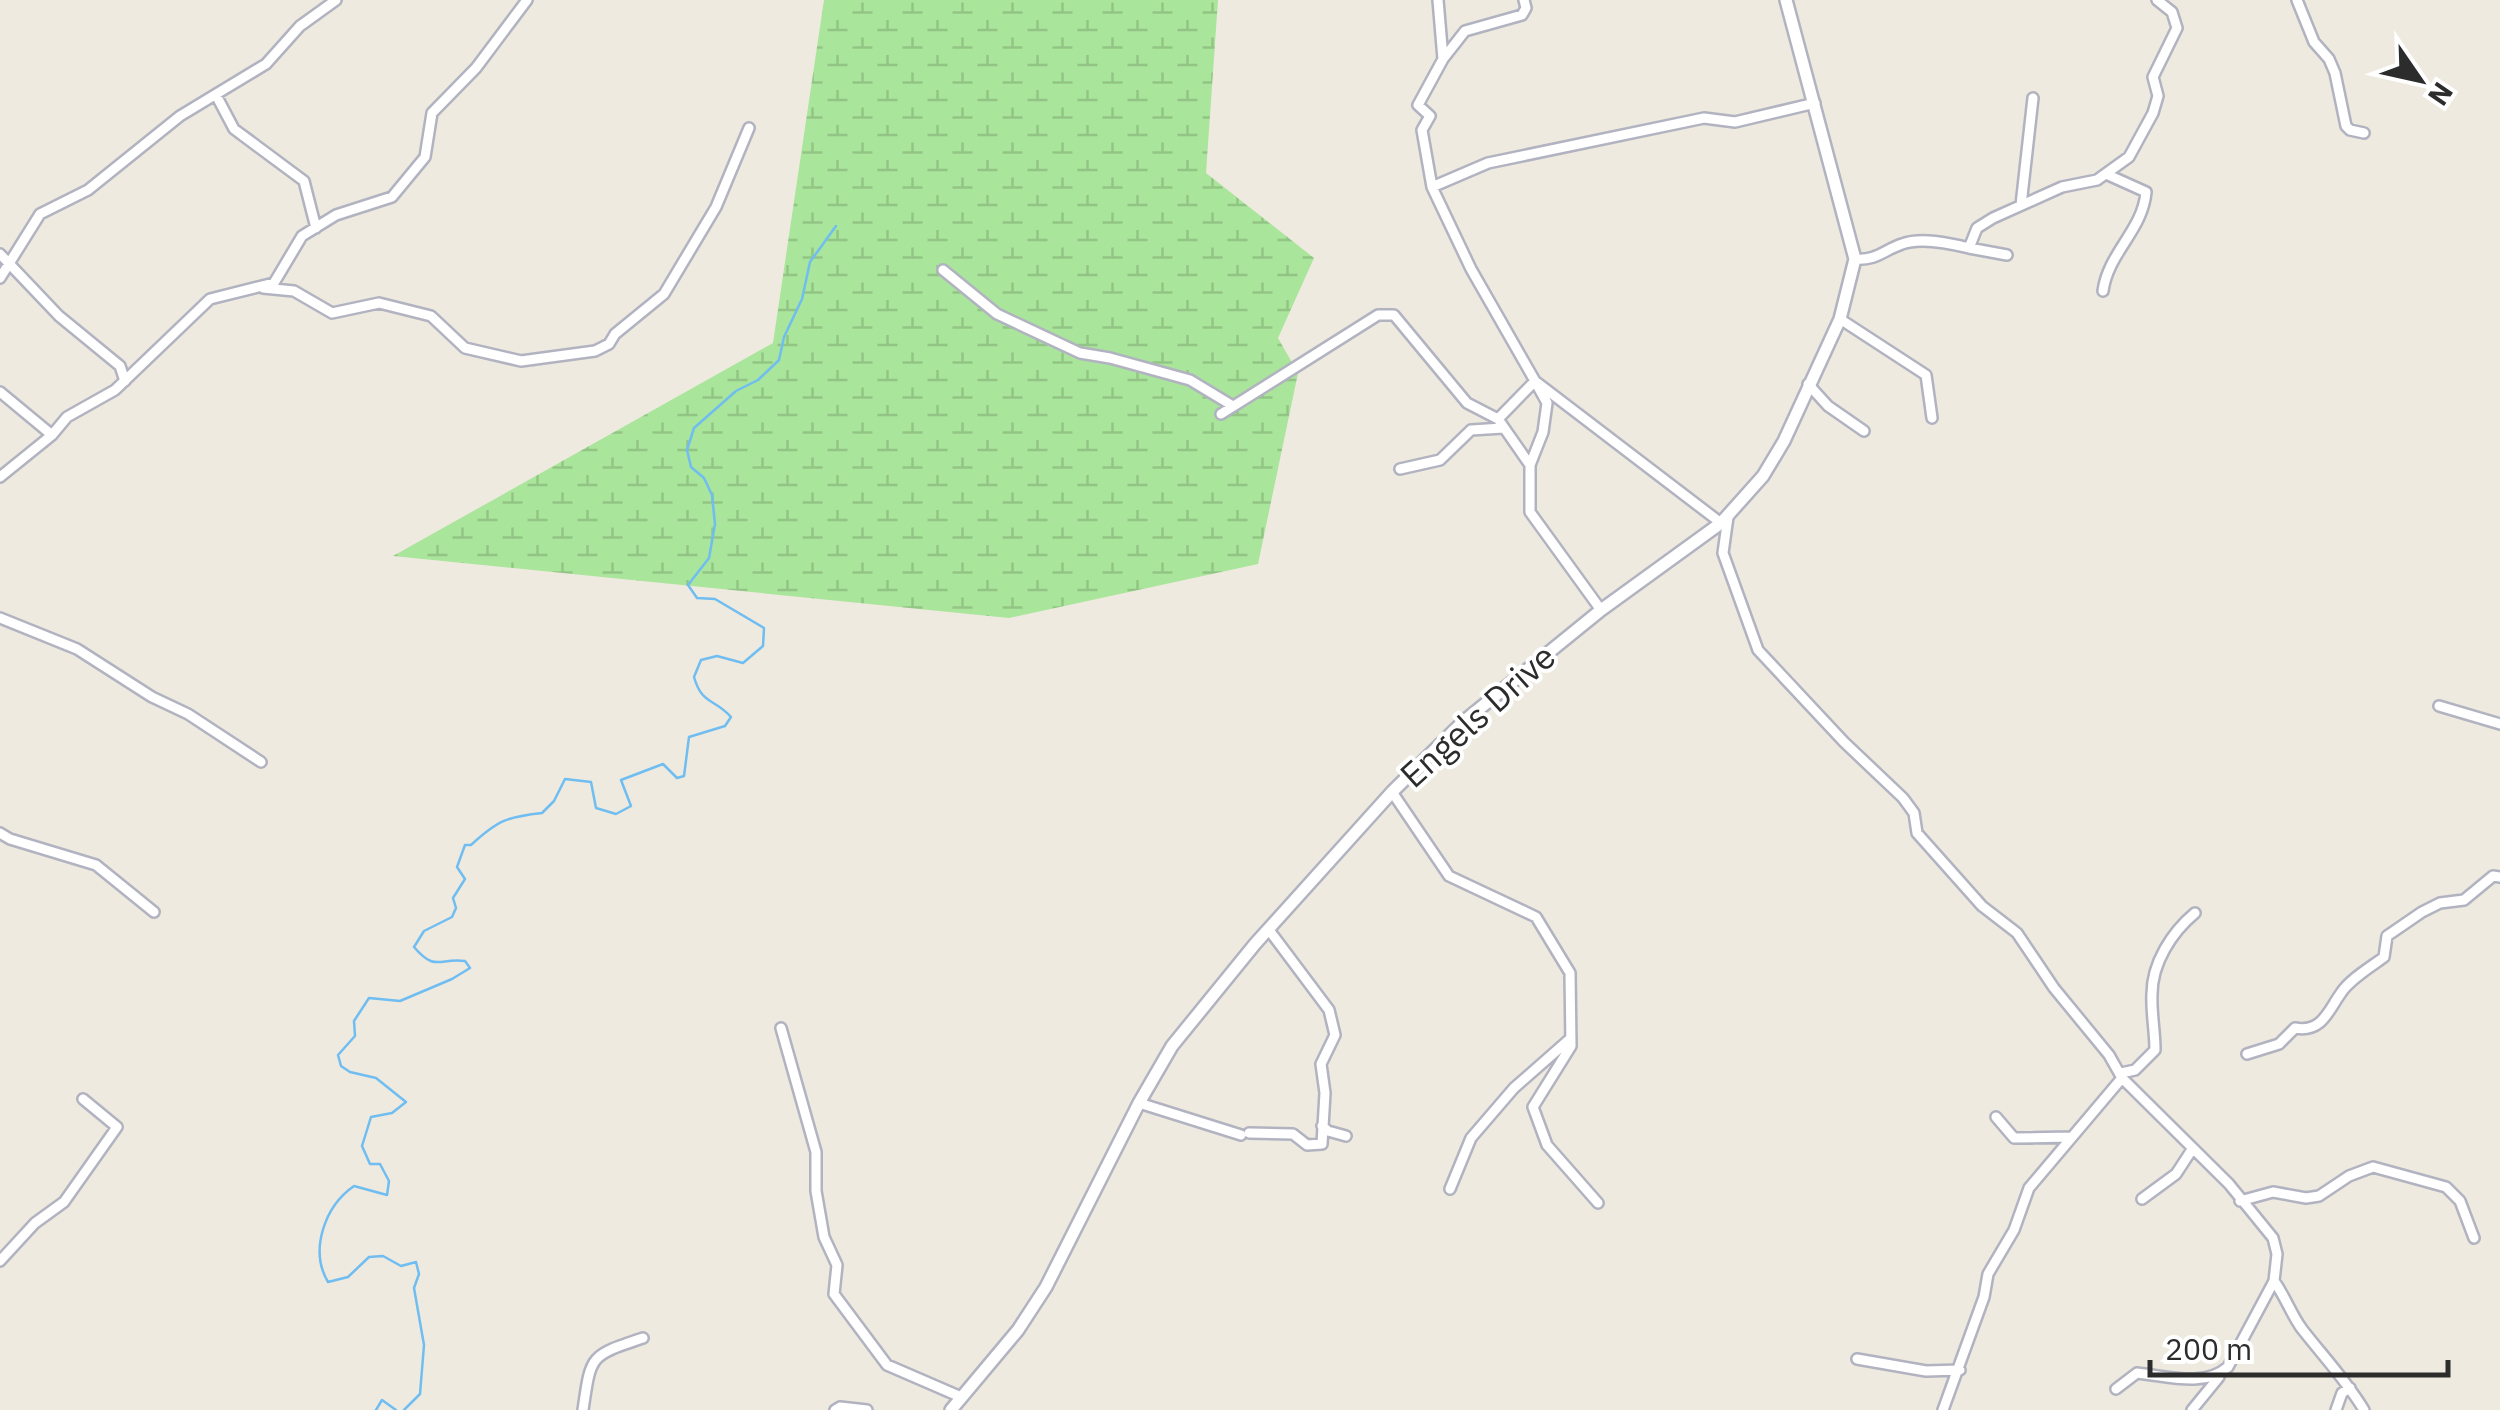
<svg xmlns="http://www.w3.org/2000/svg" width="2500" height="1410" font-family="'IBM Plex Sans',sans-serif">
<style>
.wetland{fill:url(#wetland-marsh)}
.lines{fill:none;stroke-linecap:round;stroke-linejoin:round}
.stream{stroke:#70bdf1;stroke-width:2.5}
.minor-casing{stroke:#b2b3c0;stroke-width:14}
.tertiary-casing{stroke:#b2b3c0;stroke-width:16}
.minor{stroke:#fff;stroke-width:9}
.tertiary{stroke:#fff;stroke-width:11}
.labels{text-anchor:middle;stroke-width:8;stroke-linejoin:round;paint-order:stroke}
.street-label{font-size:35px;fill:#2c2c2c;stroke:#fff}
</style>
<defs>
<pattern id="wetland-marsh" width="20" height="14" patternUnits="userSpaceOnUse" patternTransform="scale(2.5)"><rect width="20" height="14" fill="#a9e59a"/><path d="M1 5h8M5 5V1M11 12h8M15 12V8" fill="none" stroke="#92c585"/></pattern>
</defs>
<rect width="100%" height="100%" fill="#eeeadf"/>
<!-- wetland -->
<path class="wetland" d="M824,0h394l-12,173 108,85 -36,80 20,35 -40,191 -249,54 -616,-62 380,-213z"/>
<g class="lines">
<!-- stream -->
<path class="stream" d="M376,1410l6,-10 14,10
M404,1410l16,-16 4,-49 -10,-57 5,-14 -3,-12 -15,4 -18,-10 -14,1 -21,20 -20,5c-19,-32 -3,-76 26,-96l33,9 2,-14 -9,-17h-10l-8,-18 9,-29 21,-4 14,-11 -30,-24 -26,-6 -9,-6 -3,-11 17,-19 -1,-15 15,-23 31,3 52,-22 18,-11 -5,-7c-25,-4 -29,12 -51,-14l10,-16 28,-14 4,-9 -3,-10 12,-19 -8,-12 8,-22h6c27,-25 36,-28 71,-32l12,-12 11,-22 26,3 5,26 20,6 15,-8 -10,-26 42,-16 14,14 7,-2 5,-39 36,-11 6,-9c-17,-19 -29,-12 -37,-40l7,-17 16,-4 26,7 20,-17 1,-18 -49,-29 -18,-1 -9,-13 21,-27 6,-34 -3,-29 -8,-17 -13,-11 -4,-17 7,-22 42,-37 22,-11 21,-20 5,-23 18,-38 8,-37 26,-36"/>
<!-- minor casing -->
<g class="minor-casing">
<path id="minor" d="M1438,0l5,59 -25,46 12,11 -8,14 10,57 39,82 64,112 186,142
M2297,0l17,42 15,17 6,14 11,53 4,4 14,3
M1443,59l22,-28 57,-16 4,-7 -2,-8
M216,95l18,34 70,52 12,47
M1432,187l56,-24 216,-45 31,4 80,-19
M2021,205l12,-107
M1969,248l38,7
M0,254l59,62 61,50 5,15
M1855,259c21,2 29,-9 47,-15 19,-7 47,-1 67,4l8,-20 16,-10 69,-31 35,-7 32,-23 24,-44 5,-17 -5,-19 24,-49 -5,-16 -15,-12
M943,270l54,44 83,39 30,5 80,22 43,26
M0,278l40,-64 48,-24 92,-74 86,-52 34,-38 36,-26
M263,288l31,3 38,22 47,-10 52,13 34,32 56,13 74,-10 14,-7 6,-10 49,-40 52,-87 33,-79
M2103,291c5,-38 40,-61 43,-99l-40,-18
M1840,319l86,56 6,43
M1808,384l20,22 36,25
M0,392l52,43
M1221,414l157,-99h16l73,88 31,16 32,46
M1498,419l37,-38 12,22 -4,29 -13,33v47l71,98
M1400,469l40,-9 31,-30 32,-2
M0,477l52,-42 15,-18 48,-27 95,-91 64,-16 28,-47 34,-21 56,-18 33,-40 7,-44 44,-45 51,-68
M1728,517l-5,36 35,97 86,92 59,56 11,15 3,20 65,73 35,27 37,55 55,67 13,23 107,106 44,54 4,16 -3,27c11,15 17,33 28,48 21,27 44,51 62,81
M0,618l77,31 75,48 36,17 73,48
M2439,706l61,18
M1392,792l57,84 87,41 34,56 1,73 -38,61 14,38 51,58
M0,833l10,6 86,26 58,47
M781,1028l35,124v39l8,46 13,28 -3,29 53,71 74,32
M2247,1054l32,-10 16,-16c27,5 33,-17 46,-35 9,-14 30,-26 43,-36l3,-21 35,-24 18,-9 24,-3 29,-24 7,1
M2121,1073l14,-3 20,-20c0,-19 -4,-38 -3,-56 0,-31 20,-62 43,-81
M1139,1103l102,32
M1996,1117l18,21 58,-1
M1322,1126l6,5 18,5
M1249,1133l44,1 14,11 15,-1 3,-51 -4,-29 14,-29 -6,-25 -60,-80
M1450,1189l21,-51 43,-50 57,-50
M2142,1199l34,-25 17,-26
M2240,1201l33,-9 33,6 13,-2 30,-20 24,-9 73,20 14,14 14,37
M0,1261l35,-38 29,-21 53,-75 -34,-28
M1857,1359l69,12 34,-1
M2116,1389l21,-16c30,3 67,15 91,-6l46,-86
M583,1410c8,-55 6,-54 60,-72
M835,1410l5,-3 27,3
M1943,1410l41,-113 4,-23 26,-44 15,-42 93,-110
M2192,1410l27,-33
M2336,1410l6,-17 8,-5"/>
</g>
<!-- tertiary casing -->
<g class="tertiary-casing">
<path id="tertiary" d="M951,1410l67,-80 28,-43 93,-184 33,-57 83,-102 137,-152 71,-70 138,-112 120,-87 42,-47 21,-35 56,-122 15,-60 -69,-259"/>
</g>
<!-- minor -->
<use href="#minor" class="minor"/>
<!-- tertiary -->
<use href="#tertiary" class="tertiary"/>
</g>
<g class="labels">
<!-- street labels -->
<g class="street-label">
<text transform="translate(1478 716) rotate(-42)" y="12">Engels Drive</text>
</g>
</g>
<!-- north arrow -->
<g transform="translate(2420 80) rotate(124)" stroke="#ffffff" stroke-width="8" paint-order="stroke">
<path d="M0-8L18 38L0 25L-18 38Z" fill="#2c2c2c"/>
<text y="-15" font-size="28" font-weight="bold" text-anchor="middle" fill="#2c2c2c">N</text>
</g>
<!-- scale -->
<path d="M2150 1360v15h298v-15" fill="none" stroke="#2c2c2c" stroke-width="5"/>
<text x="2165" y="1360" font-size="30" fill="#2c2c2c" stroke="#ffffff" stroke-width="8" paint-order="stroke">200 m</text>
</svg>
